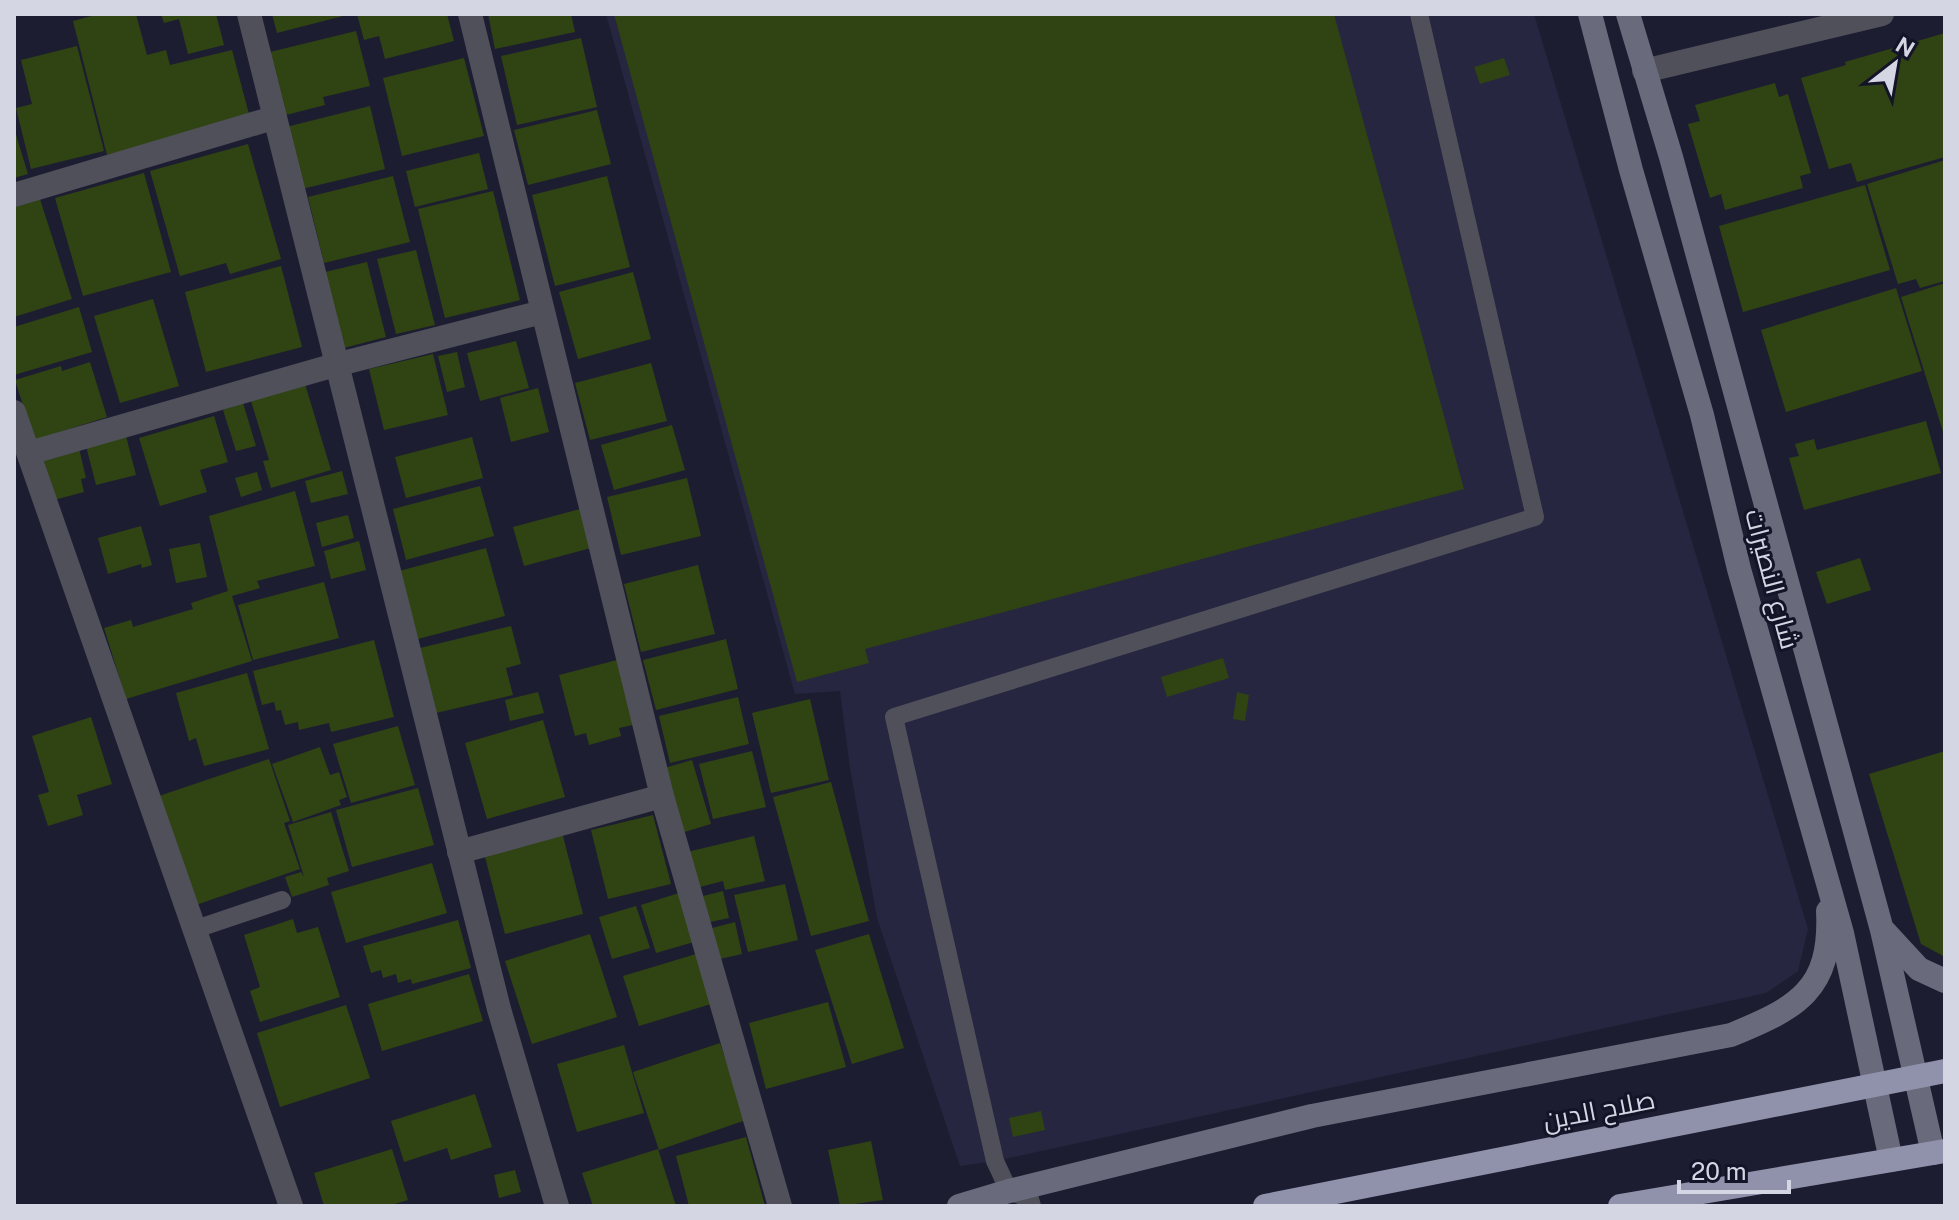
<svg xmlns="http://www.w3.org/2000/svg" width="1959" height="1220" font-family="'Public Sans',Cairo,sans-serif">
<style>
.built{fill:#262640}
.building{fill:#304312}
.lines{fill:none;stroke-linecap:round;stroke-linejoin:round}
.lane{stroke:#4f505a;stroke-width:18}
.street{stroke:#4f505a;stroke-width:24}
.secondary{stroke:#696a7b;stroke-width:24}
.highway{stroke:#9092ac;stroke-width:24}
.labels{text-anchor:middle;stroke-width:6;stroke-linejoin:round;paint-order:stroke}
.street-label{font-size:26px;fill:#d5d6e4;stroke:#141428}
</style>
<rect width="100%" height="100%" fill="#1d1d32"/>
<!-- built -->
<path class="built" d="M606,14h928l274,915 -10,42 -32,22 -771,168 -35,5 -83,-248 -27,-150 -10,-77 -45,3z"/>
<!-- building -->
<path class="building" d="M99,14h37l11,41 19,-5 4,15 62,-15 18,68 -143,37 -34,-134z
M161,14h55l8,31 -36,9 -9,-35 -15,4z
M272,14h75v1l-70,18z
M357,14h90l7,27 -69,18 -6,-23 -15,4z
M488,14h83l4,18 -80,17z
M614,14h720l130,475 -599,160 4,14 -72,19z
M356,31l14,55 -47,11 2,8 -39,10 -16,-63z
M1945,33v124l-88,25 -6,-19 -22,6 -28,-91 45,-13 -1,-3z
M581,38l16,69 -80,18 -16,-69z
M77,46l27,105 -73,18 -15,-61 16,-4 -11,-44z
M464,58l20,78 -82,20 -19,-78z
M1504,58l6,17 -30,9 -6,-17z
M1775,83l4,14 9,-3 23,79 -11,3 3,12 -78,22 -4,-16 -11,4 -22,-74 12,-3 -5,-16z
M370,106l15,63 -83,20 -16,-62z
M597,110l14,54 -83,21 -14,-55z
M14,128l14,46 -14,4z
M248,144l33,115 -51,15 -4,-11 -46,13 -30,-105z
M479,153l9,36 -73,18 -9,-36z
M1945,160v121l-25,7 -4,-9 -18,5 -31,-100z
M144,173l27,99 -88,24 -28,-98z
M393,176l17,66 -86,21 -16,-66z
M607,176l23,91 -75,19 -23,-91z
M1865,185l25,85 -147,42 -24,-86z
M493,191l27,109 -75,18 -27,-109z
M40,199l32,100 -58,18v-110z
M416,250l19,75 -39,9 -19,-75z
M367,262l19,75 -46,12 -19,-76z
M281,266l21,81 -96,25 -21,-80z
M633,272l18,67 -73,20 -19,-67z
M1945,283v152h-1l-43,-138z
M1896,288l26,83 -136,41 -25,-82z
M153,299l26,87 -59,17 -26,-87z
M79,307l13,45 -78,23v-48z
M516,341l13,47 -49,13 -13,-48z
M457,352l8,35 -18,5 -9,-36z
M433,354l15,61 -64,15 -15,-61z
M90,362l17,55 -73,23 -19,-60 46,-14 1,5z
M651,363l16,58 -77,19 -15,-57z
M305,384l26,86 -60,18 -8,-27 6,-1 -18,-59z
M538,388l11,44 -38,10 -11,-44z
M243,403l13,43 -20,5 -13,-41z
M214,416l14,46 -28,8 7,22 -47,14 -21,-68z
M1926,421l15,52 -137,37 -15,-52 10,-2 -4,-12 19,-5 3,11z
M672,425l13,45 -71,20 -13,-45z
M126,436l10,39 -40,10 -10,-39z
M472,437l11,41 -77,20 -11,-41z
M79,448l7,30 -5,1 3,13 -30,8 -11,-42z
M342,471l6,23 -37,9 -6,-22z
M257,472l5,18 -21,7 -6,-19z
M687,478l14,58 -80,19 -14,-58z
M480,486l14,50 -88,24 -13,-51z
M295,491l20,75 -58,15 3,7 -28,8 20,65 -126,38 -22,-71 27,-8 2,7 60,-18 -2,-6 37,-12 -19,-75z
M580,509l11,39 -67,18 -11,-39z
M348,515l6,23 -32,9 -6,-24z
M141,526l11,39 -10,3 -1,-4 -33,10 -10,-36z
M359,541l7,29 -35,9 -7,-28z
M200,543l7,34 -31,6 -7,-34z
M486,548l19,68 -87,23 -19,-68z
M1860,558l11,32 -44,14 -11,-32z
M698,565l17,69 -74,18 -17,-68z
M324,582l15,56 -86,22 -15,-55z
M511,626l10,38 -15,4 7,27 -77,18 -16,-65z
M726,639l12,50 -82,21 -13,-50z
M374,640l20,77 -63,15 -2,-9 -30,7 -1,-8 -13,3 -4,-15 -5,1 -2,-9 -12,3 -9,-34z
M1223,658l6,20 -62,19 -6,-20z
M617,660l16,65 -14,3 2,8 -32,9 -3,-12 -11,3 -16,-61z
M247,673l22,76 -65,17 -8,-28 -7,3 -13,-48z
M538,692l6,21 -34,8 -5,-21z
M1237,692l12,3 -4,26 -12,-2z
M738,697l11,47 -79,19 -11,-47z
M810,699l19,81 -58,13 -19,-80z
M91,717l21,67 -35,11 6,20 -35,11 -10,-31 11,-3 -17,-56z
M543,720l22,77 -78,22 -22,-76z
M398,726l17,59 -64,18 -18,-59z
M320,747l10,28 9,-3 8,25 -8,3 2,5 -48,17 -21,-58z
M752,751l14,56 -53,12 -14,-55z
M1945,751v206l-24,-13 -52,-170z
M269,759l21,62 -6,2 16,46 -107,37 -40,-108z
M692,760l19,64 -30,9 -20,-64z
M831,782l38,139 -58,15 -38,-139z
M418,788l16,57 -82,22 -16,-57z
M331,812l18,59 -22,7 2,7 -37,12 -7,-20 16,-5 3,5 -16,-52z
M653,815l18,69 -63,15 -17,-69z
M562,832l21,82 -78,20 -21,-81z
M754,836l11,45 -40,9 -2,-9 -27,7 -9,-36z
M432,863l15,50 -101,30 -15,-51z
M785,884l13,56 -50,12 -14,-57z
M723,891l6,27 -19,4 -7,-26z
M679,893l15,49 -38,11 -15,-48z
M636,906l14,42 -38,11 -13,-42z
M293,919l4,14 21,-6 22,70 -80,25 -10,-31 10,-4 -16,-52z
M458,920l13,48 -59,16 -1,-5 -13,4 -2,-9 -13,4 -2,-8 -10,3 -8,-27z
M735,922l7,32 -22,5 -8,-31z
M590,934l27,83 -85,27 -27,-83z
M869,934l35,114 -52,16 -37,-114z
M696,954l15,50 -72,22 -16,-50z
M469,974l14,47 -101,30 -14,-47z
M828,1002l18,65 -80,22 -17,-66z
M346,1005l24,73 -90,29 -23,-74z
M720,1043l26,77 -87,30 -26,-78z
M624,1045l20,68 -67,19 -20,-68z
M475,1094l17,53 -41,13 -4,-12 -43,14 -13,-41z
M1041,1111l4,19 -32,7 -4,-19z
M746,1137l19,69h-76l-13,-50z
M871,1141l12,59 -43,6 -12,-56z
M392,1149l16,51 -20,6h-64l-10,-33z
M658,1149l18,57h-83l-11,-33z
M515,1170l6,22 -22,6 -5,-23z"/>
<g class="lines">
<!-- lane -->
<path class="lane" d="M193,930l89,-30
M1032,1206l-2,-7 -21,-8 -14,-30 -101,-444 641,-200 -116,-503"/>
<!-- street -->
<path class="street" d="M249,14l250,995 58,197
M470,14l192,782 118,410
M1644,71l238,-57
M14,195l259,-77
M14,412l277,794
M29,453l306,-88 207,-53
M459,852l203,-56"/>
<!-- secondary -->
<path class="secondary" d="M1590,14l41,156 71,245 37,154 103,364 49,227
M1628,14l43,143 211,773 51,223
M1883,930l36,39 26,12
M959,1206l50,-15 303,-75 419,-81c66,-27 101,-45 97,-124"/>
<!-- highway -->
<path class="highway" d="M1265,1206l680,-135
M1620,1206l325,-55"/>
</g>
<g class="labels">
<!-- street labels -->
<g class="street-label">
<text transform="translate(1772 579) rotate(75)" y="9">شارع النصيرات</text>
<text transform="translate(1599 1110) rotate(-11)" y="9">صلاح الدين</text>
</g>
</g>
<!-- border -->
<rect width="1959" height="1220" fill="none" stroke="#d5d6e4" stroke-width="32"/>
<!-- north arrow -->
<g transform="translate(1895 64) rotate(31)" stroke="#141428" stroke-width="6" paint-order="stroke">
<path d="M0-6L14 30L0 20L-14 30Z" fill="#d5d6e4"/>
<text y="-12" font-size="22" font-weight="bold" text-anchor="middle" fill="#d5d6e4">N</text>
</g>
<!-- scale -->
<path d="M1679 1180v12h110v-12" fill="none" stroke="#d5d6e4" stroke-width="4"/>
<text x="1691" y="1180" font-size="24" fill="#d5d6e4" stroke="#141428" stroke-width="6" paint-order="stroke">20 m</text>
</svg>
